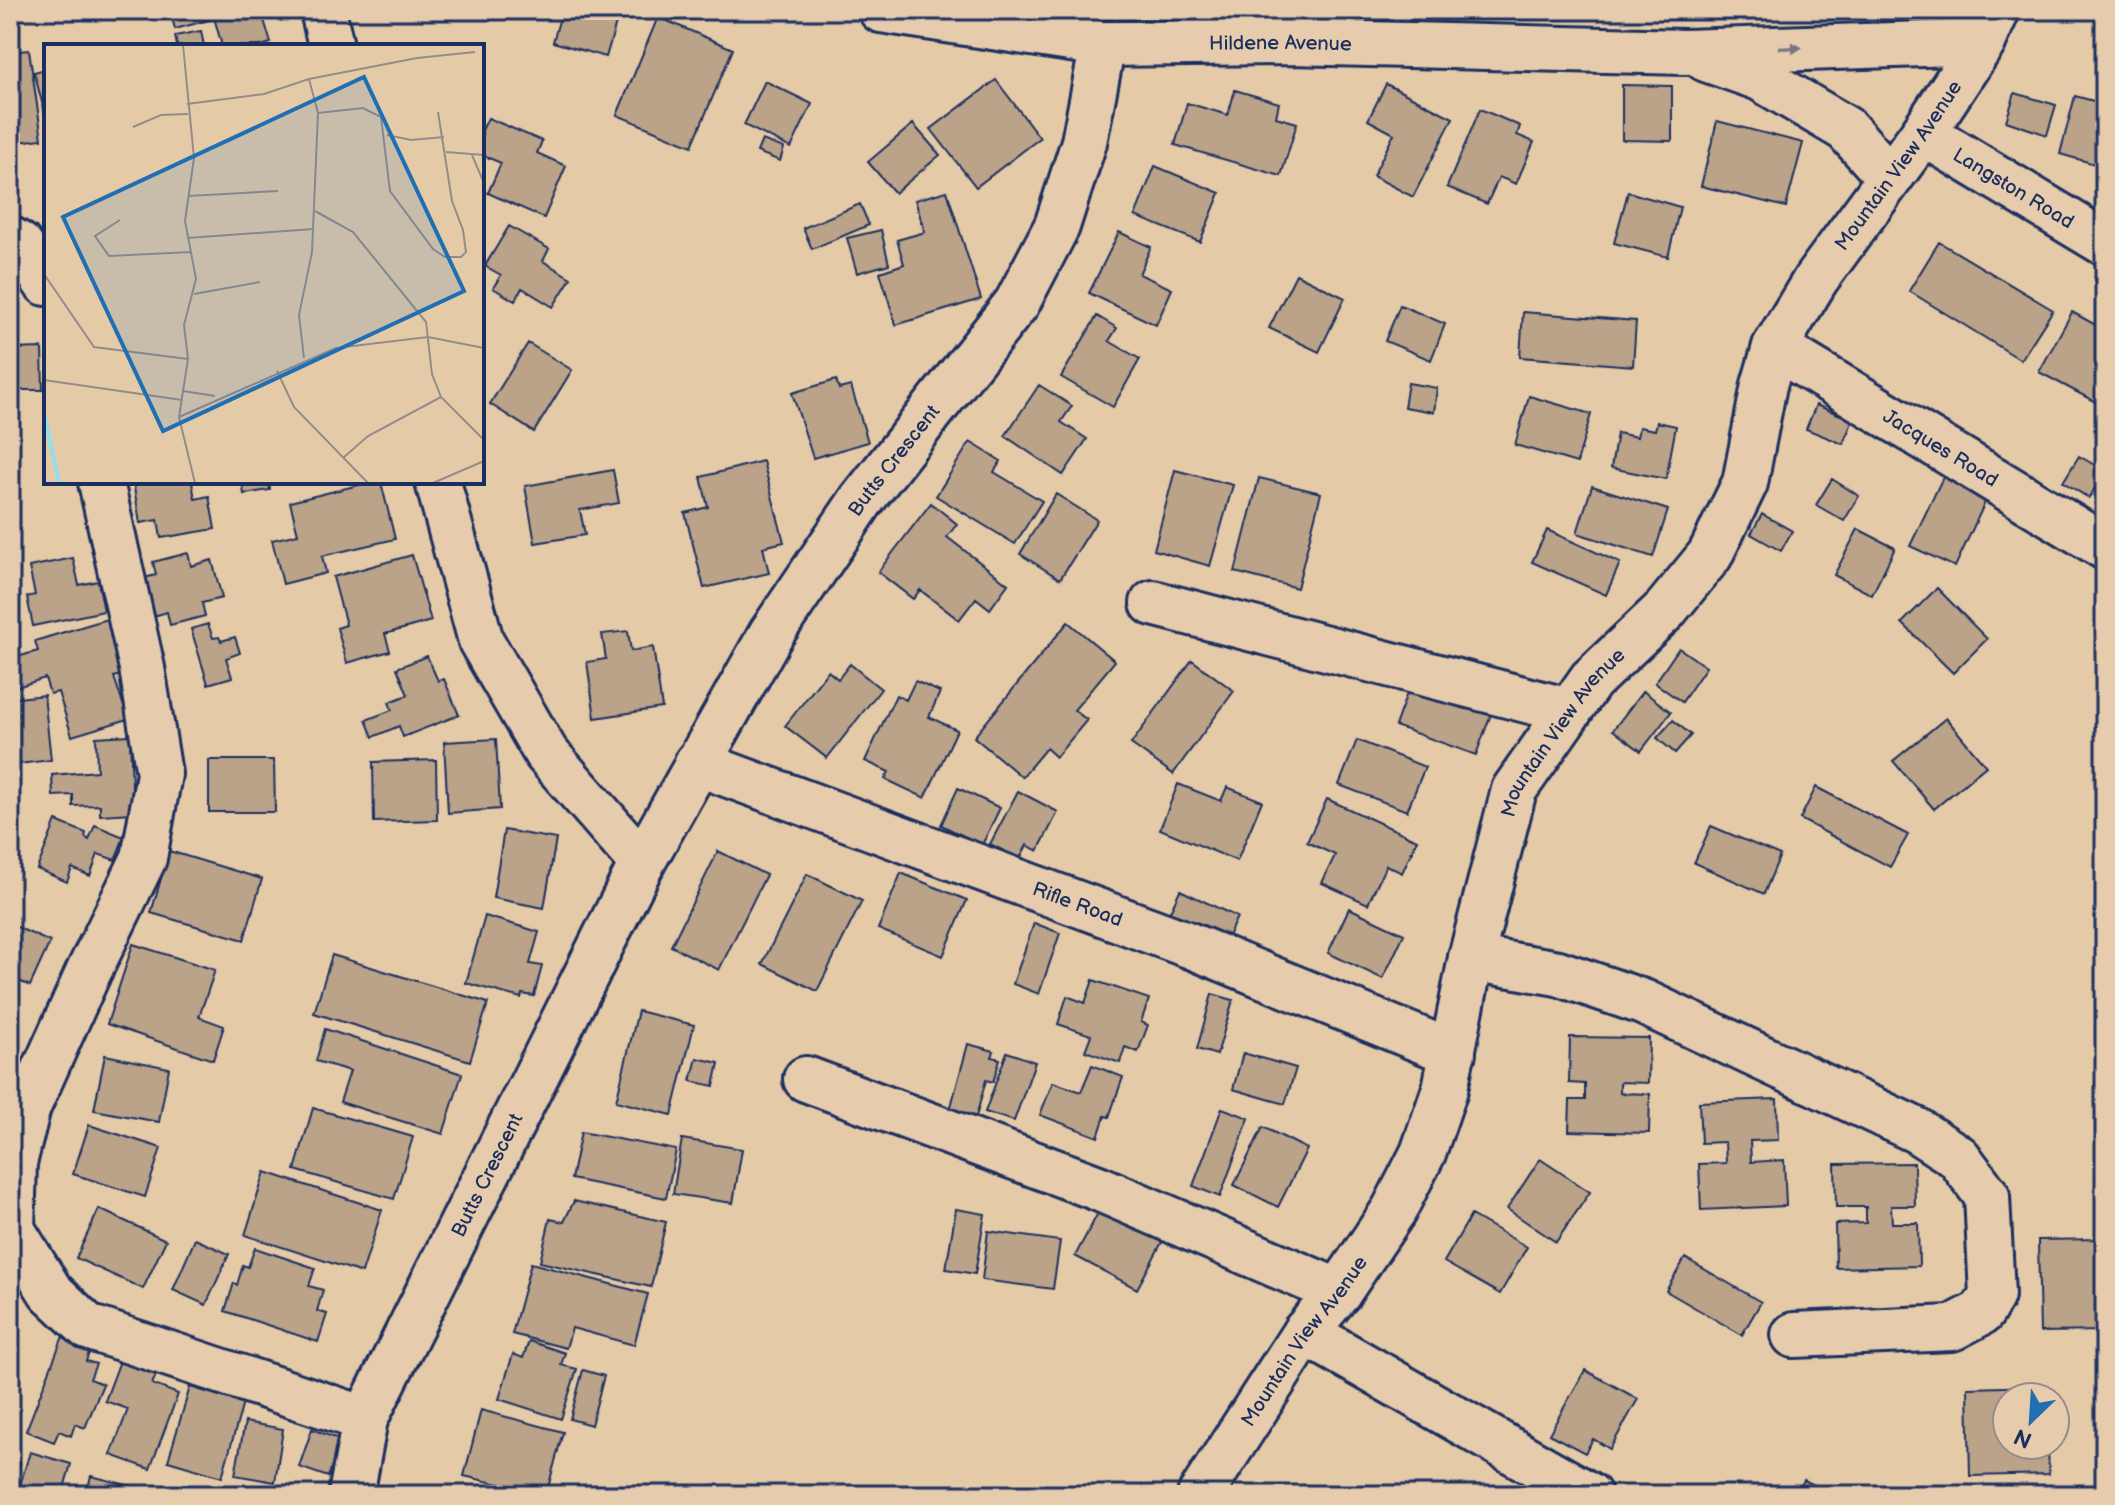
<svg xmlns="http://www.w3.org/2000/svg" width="2115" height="1505" font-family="'Balsamiq Sans',sans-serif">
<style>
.building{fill:#baa389;stroke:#1b2f5e;stroke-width:2}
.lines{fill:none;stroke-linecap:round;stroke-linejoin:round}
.minor-casing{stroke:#1b2f5e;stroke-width:50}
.major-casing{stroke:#1b2f5e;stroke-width:50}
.minor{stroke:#e6ccad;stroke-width:44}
.major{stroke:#e6ccad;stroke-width:44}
.oneway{fill:#767682}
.labels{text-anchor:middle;stroke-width:6;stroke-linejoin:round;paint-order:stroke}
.street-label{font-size:20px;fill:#1b2f5e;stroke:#e6ccad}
.inset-river{fill:none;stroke:#90dfee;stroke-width:4}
.inset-road{fill:none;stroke:#948c8a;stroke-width:2}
.view{fill:#1f6fb2;fill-opacity:0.15;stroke:#1f6fb2;stroke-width:4}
.inset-edge{fill:none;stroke:#1b2f5e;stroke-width:4}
</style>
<rect width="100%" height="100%" fill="#e5caa8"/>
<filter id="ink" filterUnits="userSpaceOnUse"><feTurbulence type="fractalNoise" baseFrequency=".0125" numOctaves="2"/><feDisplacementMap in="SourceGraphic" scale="16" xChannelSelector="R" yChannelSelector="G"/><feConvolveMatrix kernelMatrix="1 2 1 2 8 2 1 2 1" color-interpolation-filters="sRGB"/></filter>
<g filter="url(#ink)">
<!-- building -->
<path class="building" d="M170,10h36l3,10 -34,9z
M212,10h49l10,33 -11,3h-38z
M562,10h58l-14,47 -53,-15z
M658,17l75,32 -41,97 -75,-31z
M201,31l3,15h-27l-2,-10z
M29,50l13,89 -32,4v-91z
M46,69v49l-12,-46z
M996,80l44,58 -64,49 -45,-58z
M765,81l47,23 -21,44 -47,-23z
M1386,84l67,34 -40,79 -40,-21 21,-42 -26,-14z
M1622,85l50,1v55l-50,-1z
M1235,90l44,13 -3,14 21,6 -16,53 -106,-31 12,-42 41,12z
M2015,93l41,12 -9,30 -41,-14z
M2075,96l30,8v63l-45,-13z
M1480,109l40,17 -3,9 17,7 -18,42 -17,-7 -12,27 -40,-17z
M488,118l54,23 -5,12 29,13 -22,52 -56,-25 13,-30 -19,-8v-25z
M1717,121l86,22 -17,64 -85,-21z
M913,124l27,31 -45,38 -27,-31z
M762,140l22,8 -4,13 -23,-9z
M1155,166l65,27 -20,49 -65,-26z
M947,191l34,108 -85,26 -16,-53 24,-8 -7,-24 28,-8 -10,-32z
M1628,192l52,15 -12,50 -54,-14z
M860,204l9,21 -57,24 -9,-21z
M509,226l40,23 -6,12 28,17 -18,29 -31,-19 -7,13 -22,-13 8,-13 -16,-9z
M881,230l8,34 -32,9 -10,-35z
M1119,232l32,15 -12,27 33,15 -16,36 -67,-32z
M1939,242l114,68 -32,50 -112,-69z
M1296,274l49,24 -26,54 -50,-24z
M1400,305l45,19 -14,36 -46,-19z
M1523,312l113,9 -3,45 -113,-9z
M2072,312l33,18v77l-66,-35z
M1097,316l20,12 -8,13 31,18 -27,48 -52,-30z
M528,343l44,27 -38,62 -44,-28z
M42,348l1,42h-33v-41z
M836,380l3,9 12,-3 17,56 -55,16 -21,-65z
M1408,383l29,5 -3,24 -30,-5z
M1039,385l33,21 -11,16 26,17 -24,36 -58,-39z
M1529,396l62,18 -14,49 -62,-18z
M1816,405l37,15 -10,24 -37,-15z
M1657,422l19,4 -10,53 -55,-11 6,-35 20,4 2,-10 16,3z
M970,442l31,19 -7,11 48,29 -27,43 -79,-48z
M2079,456l26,15 -16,27 -26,-16z
M763,461l21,81 -21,5 6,26 -65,15 -19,-75 23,-6 -7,-30z
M613,470l6,33 -39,7 5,25 -50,8 -10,-57z
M1175,470l58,15 -23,81 -56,-16z
M1943,477l44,21 -32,69 -45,-21z
M1259,478l62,15 -24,95 -62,-16z
M1832,479l27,17 -15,25 -28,-16z
M133,482h59l3,17 14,-3 6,33 -54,9 -3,-18 -18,3z
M242,482h27l1,8 -26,4z
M371,482h10l14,57 -73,17 4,17 -43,11 -11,-44 26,-6 -8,-32z
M1592,486l76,24 -15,47 -76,-24z
M1056,494l41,26 -37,59 -40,-25z
M931,503l26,21 -10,13 61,47 -18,25 -14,-11 -17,22 -39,-30 -7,9 -35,-27z
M1762,514l30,17 -11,20 -30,-17z
M1858,529l37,19 -23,47 -38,-20z
M1547,530l73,33 -14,32 -74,-33z
M188,553l3,13 21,-6 10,38 -20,5 3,13 -35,9 -3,-13 -13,4 -10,-38 12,-3 -3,-13z
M412,555l19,66 -46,13 5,17 -43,12 -10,-35 9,-3 -13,-48z
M73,558l6,27 19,-4 6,30 -71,15 -6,-29 8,-2 -6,-28z
M1937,588l50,51 -34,34 -51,-50z
M107,619l17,55 -10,3 14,42 -56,17 -14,-44 -8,2 -5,-16 -28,9 -7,-28 28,-8 -3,-10z
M1068,622l47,39 -41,49 13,10 -31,37 -10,-9 -24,29 -48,-40z
M208,624l5,14 6,-1 2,4 14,-4 5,16 -14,5 6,19 -24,7 -17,-55z
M628,631l3,20 22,-4 9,61 -67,10 -8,-56 19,-3 -4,-25z
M1679,648l27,19 -24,35 -27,-19z
M427,656l11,25 6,-2 15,36 -56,22 -4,-11 -26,11 -7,-17 26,-10 -3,-8 19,-7 -11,-27z
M1192,660l42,31 -61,83 -42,-30z
M850,664l31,25 -54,69 -42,-32 43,-55 10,8z
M1414,674l81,29 -19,52 -81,-29z
M915,681l25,11 -11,25 28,13 -32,68 -40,-19 4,-7 -24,-11 31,-66 10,5z
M1643,691l28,21 -30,39 -28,-21z
M44,695l7,65 -41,5v-66z
M1946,718l40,48 -52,43 -41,-48z
M1673,720l18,15 -16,18 -18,-15z
M130,735l3,78 -33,2v-10l-27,1v-11l-20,1 -1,-21 45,-4 -1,-34z
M496,739l4,70 -52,4 -4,-71z
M1357,740l68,27 -18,44 -68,-26z
M209,760h65l1,52h-66z
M436,760l1,60 -63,2 -1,-60z
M1178,784l43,17 6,-14 35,14 -25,60 -77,-32z
M1816,787l92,48 -18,32 -90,-48z
M958,788l42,20 -18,37 -41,-20z
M1018,791l40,21 -20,39 -11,-6 -7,14 -30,-15z
M1327,799l90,41 -15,33 -16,-8 -18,39 -46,-21 13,-28 -28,-13z
M56,821l30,12 -1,4 4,3 6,-15 29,12 -9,23 -17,-6 -8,22 -18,-8 -5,14 -30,-13z
M1711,826l69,29 -16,39 -70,-31z
M504,830l52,9 -12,69 -51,-10z
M169,851l93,28 -18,61 -93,-27z
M718,851l48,24 -47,95 -48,-24z
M901,873l66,27 -24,56 -65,-27z
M807,874l55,27 -45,90 -55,-27z
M1180,890l57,27 -15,32 -57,-27z
M1349,908l55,26 -21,45 -55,-26z
M485,916l54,16 -9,32 12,2 -8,30 -12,-2 -1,4 -55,-15z
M1034,923l26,10 -21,61 -26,-10z
M10,924l40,18 -20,44 -20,-9z
M133,944l82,26 -16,47 25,9 -11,34 -106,-36z
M332,955l156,48 -18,58 -156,-48z
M1093,980l56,19 -8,23 7,3 -10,27 -13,-5 -5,16 -35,-12 6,-16 -33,-11 9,-28 18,7z
M1212,994l21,6 -16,55 -20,-6z
M638,1011l56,14 -22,90 -56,-14z
M325,1029l137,45 -19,60 -103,-32 10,-31 -34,-10z
M1570,1037l79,1 -1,45 -28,-1v11l30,1 -1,39 -80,-2 1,-31h15v-16l-16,-1z
M968,1044l26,7 -2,6 8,2 -7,23 -7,-2 -10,37 -26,-7z
M1007,1052l28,10 -21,59 -29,-9z
M1243,1053l53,15 -11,36 -52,-15z
M105,1055l64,13 -10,54 -65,-12z
M697,1058l22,5 -5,23 -23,-5z
M1092,1065l31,12 -14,40 -4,-1 -7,21 -58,-22 13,-33 28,10z
M1777,1099l1,41 -28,1 1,21 33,-2 2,46 -85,4 -2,-46 27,-1 -1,-21 -24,1 -2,-41z
M313,1108l100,29 -19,62 -99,-29z
M1222,1108l27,10 -29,79 -27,-11z
M89,1125l72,23 -16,49 -72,-23z
M1263,1127l44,22 -29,58 -44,-22z
M581,1132l95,18 -10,48 -95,-19z
M682,1139l60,10 -9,54 -60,-9z
M1540,1159l50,33 -34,50 -49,-33z
M1914,1163l1,43h-24l1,17h26l1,43 -83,2 -1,-44 31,-1v-16h-30l-1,-43z
M265,1172l117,38 -20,63 -117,-38z
M1106,1198l62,33 -31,58 -62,-33z
M574,1201l92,21 -15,65 -111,-25 10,-43 14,3z
M99,1209l67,31 -23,49 -67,-31z
M956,1209l29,5 -10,60 -29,-5z
M1471,1215l56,32 -27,47 -56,-32z
M988,1231l72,10 -7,48 -71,-9z
M195,1239l34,15 -23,51 -33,-15z
M2105,1239v92l-65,1 -2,-92z
M255,1248l60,20 -6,18 14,4 -6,21 10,3 -9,28 -93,-31 9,-28 3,2 6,-20 5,2z
M1685,1258l76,44 -19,33 -76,-44z
M531,1263l117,31 -14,51 -62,-17 -6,20 -54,-14z
M65,1331l28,11 -7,19 10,3 -6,15 13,5 -18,44 -10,-4 -4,12 -12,-5 -5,11 -28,-11z
M529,1341l36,12 -4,12 16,4 -16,50 -62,-20 14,-45 10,4z
M120,1361l36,14 -4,9 26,10 -28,75 -39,-14 17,-46 -23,-8z
M583,1370l21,6 -13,49 -21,-6z
M1585,1370l53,29 -28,50 -17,-10 -8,14 -36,-19z
M2047,1386v11h-40v48h41l1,29 -79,2 -2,-88z
M190,1387l53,16 -21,74 -54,-16z
M481,1410l82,22 -17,63 -82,-19z
M245,1422l38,7 -8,53 -40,-7z
M312,1429l29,11 -13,37 -29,-10z
M30,1452l41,12 -9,31h-45z
M10,1460l10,3 -9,32h-1z
M91,1476l44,11 -2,8h-47z
M1804,1480l31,15h-39z"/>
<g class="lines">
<!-- minor casing -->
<g class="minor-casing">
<g id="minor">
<path d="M323,10l8,36"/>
<path id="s1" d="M881,10l222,34 188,-2 394,10 298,-10"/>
<path d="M1706,59l54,19 86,51 43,48"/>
<path id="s2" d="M1923,133l182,110"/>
<path d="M10,239l10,6 26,38"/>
<path id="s3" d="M1775,347l330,200"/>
<path d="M101,482l41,186 17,106 -15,84 -55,113 -61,136 -14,56 -2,66 38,62 38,36 277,92"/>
<path d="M438,482l43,159 65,112 96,110"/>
<path d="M1153,603l416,108"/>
<path id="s4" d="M697,763l492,182 264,108"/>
<path d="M1471,958l87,15 85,29 273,128 42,27 29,39 5,99 -10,17 -30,16 -158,7"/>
<path d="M806,1079l292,109 241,104"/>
<path d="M1305,1332l284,163"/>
<path id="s5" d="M351,1495l14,-76 277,-556 129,-229 90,-133 156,-198 40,-77 27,-84 19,-98"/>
</g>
</g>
<!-- major casing -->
<g class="major-casing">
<g id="major">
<path id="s6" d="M1200,1495l105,-163 34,-40 55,-82 29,-57 22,-64 26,-131 43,-168 77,-110 74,-70 45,-55 35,-72 19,-98 11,-38 41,-68 107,-146 60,-91 14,-32"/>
</g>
</g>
<!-- minor -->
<use href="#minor" class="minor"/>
<!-- major -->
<use href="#major" class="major"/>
</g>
<!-- one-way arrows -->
<defs><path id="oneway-solid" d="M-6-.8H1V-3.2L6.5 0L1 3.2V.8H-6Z" transform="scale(2)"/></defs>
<use class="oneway" href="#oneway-solid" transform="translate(1790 48) rotate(-2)"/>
</g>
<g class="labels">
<!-- street labels -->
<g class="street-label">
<text dy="7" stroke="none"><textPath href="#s1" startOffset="402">Hildene Avenue</textPath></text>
<text dy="7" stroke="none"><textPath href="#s6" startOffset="1530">Mountain View Avenue</textPath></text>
<text dy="7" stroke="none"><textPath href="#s2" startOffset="106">Langston Road</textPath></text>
<text dy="7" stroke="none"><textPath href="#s3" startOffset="194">Jacques Road</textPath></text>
<text dy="7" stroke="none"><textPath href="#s5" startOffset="1174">Butts Crescent</textPath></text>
<text dy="7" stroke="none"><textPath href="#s6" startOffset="858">Mountain View Avenue</textPath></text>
<text dy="7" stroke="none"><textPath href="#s4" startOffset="406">Rifle Road</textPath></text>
<text dy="7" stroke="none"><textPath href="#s5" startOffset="350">Butts Crescent</textPath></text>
<text dy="7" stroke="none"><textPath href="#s6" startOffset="186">Mountain View Avenue</textPath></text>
</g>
</g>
<!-- overview -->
<g transform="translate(44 44)">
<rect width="440" height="440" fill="#e5caa8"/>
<path class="inset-river" d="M0,369l15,70"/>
<path class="inset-road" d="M139,1l11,113 -9,63 11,58 -12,46 4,34 -9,58 16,66M143,60l77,-10 45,-15 108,-21 58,-6M274,69l45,-5 18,9 9,74 43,58 12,8h16l5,-5 -3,-22 -11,-29 -14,-89M89,83l28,-12 27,-1M343,91l24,5 33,-3M402,108l38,3M428,111l12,28M144,152l90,-5M271,167l38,21 73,90 6,52 9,23 43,43M76,176l-25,16 14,20 82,-4M143,194l127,-9M0,230l50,73 94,12M150,250l66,-12M260,314l-5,-43 13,-63 6,-139 -9,-34M233,327l17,36 74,76M0,336l138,20M139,347l32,5M135,373l157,-69 92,-11 56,11M299,414l25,-22 73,-39M389,439l51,-22"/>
<path class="view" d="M320,33l100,214 -301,140 -100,-214z"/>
<rect width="440" height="440" class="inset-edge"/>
</g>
<!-- margin -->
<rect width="2115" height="1505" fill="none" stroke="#e6ccad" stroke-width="40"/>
<rect x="20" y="20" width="2075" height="1465" fill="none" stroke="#1b2f5e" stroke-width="3" filter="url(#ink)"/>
<!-- north arrow -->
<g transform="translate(2031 1421) rotate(205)"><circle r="38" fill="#e6ccad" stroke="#958d8d" stroke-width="2"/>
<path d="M0-6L14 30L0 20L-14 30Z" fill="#1f6fb2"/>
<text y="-12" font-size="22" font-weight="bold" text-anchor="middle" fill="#1b2f5e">N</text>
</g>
</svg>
